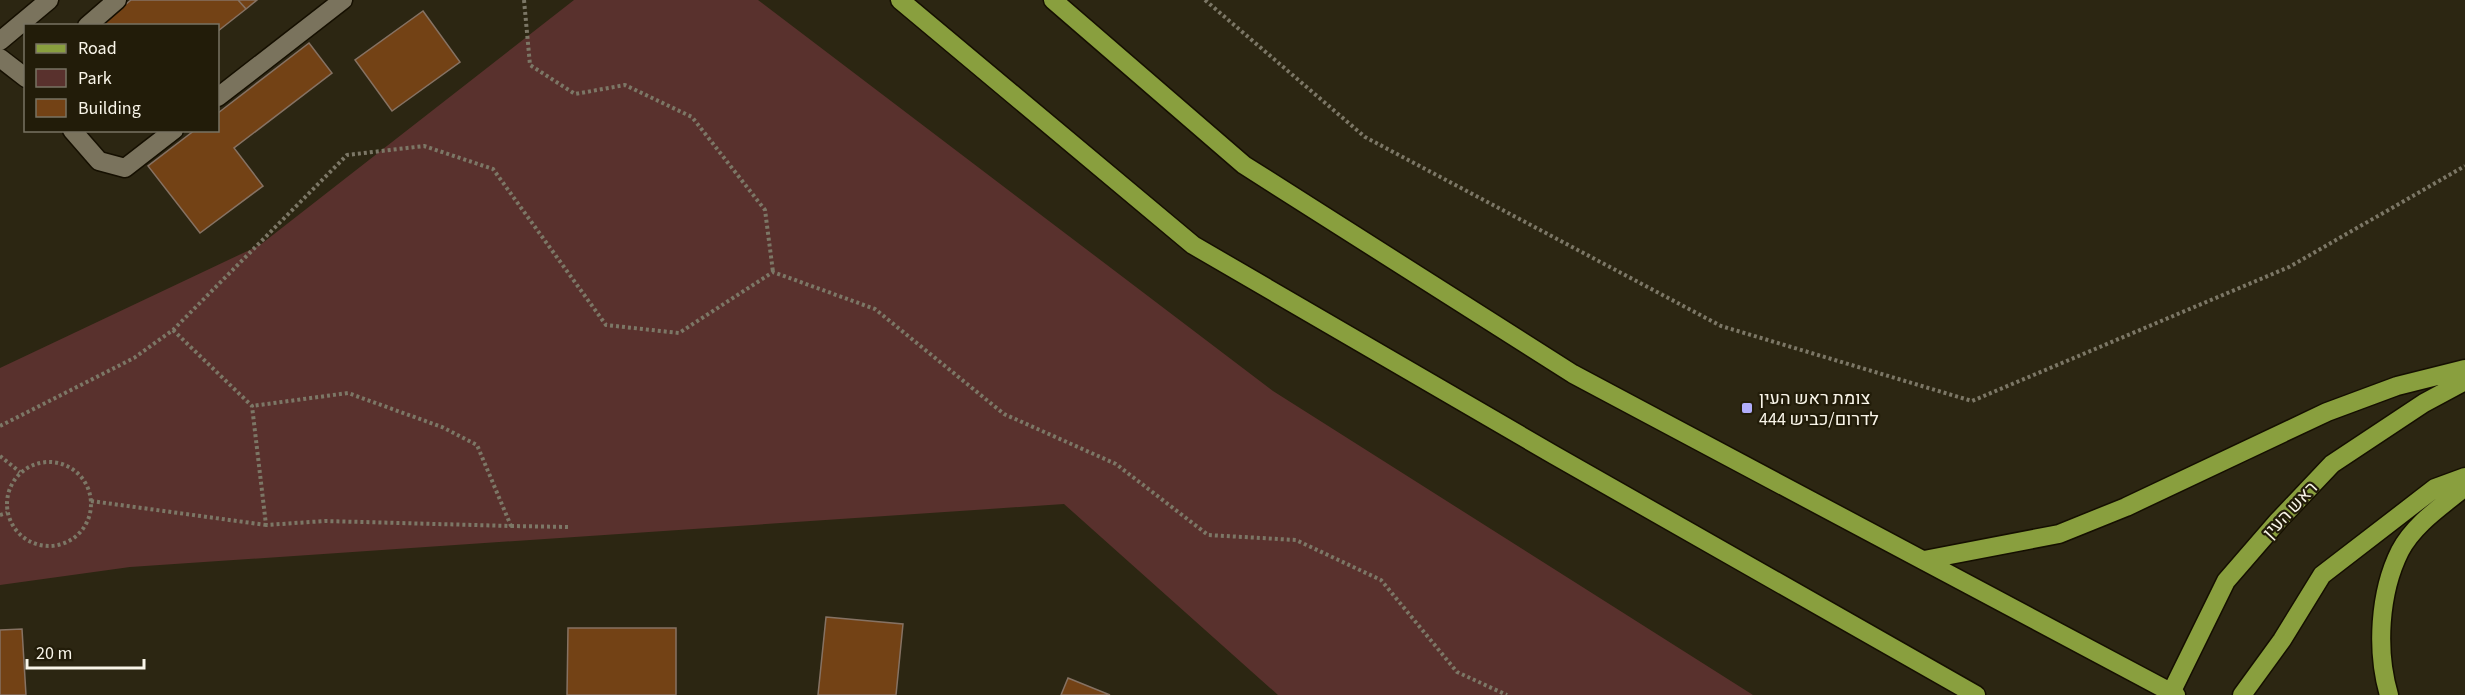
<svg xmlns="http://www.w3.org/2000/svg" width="2465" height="695" font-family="'Source Sans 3',Heebo,sans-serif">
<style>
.green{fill:#59312d}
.building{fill:#734215;stroke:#867263;stroke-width:1.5}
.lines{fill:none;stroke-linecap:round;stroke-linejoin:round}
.lane-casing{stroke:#150f00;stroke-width:21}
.primary-casing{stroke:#150f00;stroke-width:21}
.path{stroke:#7c7766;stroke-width:4;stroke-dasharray:3 3;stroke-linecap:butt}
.lane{stroke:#7a735d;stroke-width:18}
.primary{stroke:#899f3e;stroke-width:18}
.poi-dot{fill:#b1adfa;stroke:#221c09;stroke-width:2}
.labels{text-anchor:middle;stroke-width:4.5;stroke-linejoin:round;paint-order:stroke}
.poi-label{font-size:18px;fill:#f9f5e9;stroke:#221c09;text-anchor:start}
.street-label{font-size:18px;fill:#f9f5e9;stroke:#221c09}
</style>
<rect width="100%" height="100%" fill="#2c2612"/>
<!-- green -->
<path class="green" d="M574,0h184l515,391 480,304h-475l-214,-191 -934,63 -130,18v-217l260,-123z"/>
<!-- building -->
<path class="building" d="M131,0h107l8,9 -28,22v-5h-119z
M238,0h19l-11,9z
M423,11l37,51 -68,49 -37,-51z
M309,43l23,30 -98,75 29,38 -63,47 -52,-67 47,-36h23v-17z
M826,617l77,7 -7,71h-78z
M568,628h108v67h-109z
M22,629l4,66h-26v-65z
M1068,678l42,17h-49z"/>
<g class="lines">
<!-- lane casing -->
<g class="lane-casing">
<path id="lane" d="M87,26l30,-26
M0,41l49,-41
M0,58l26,20
M218,97l125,-97
M72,130l27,31 26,7 49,-38"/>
</g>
<!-- primary casing -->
<g class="primary-casing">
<path id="primary" d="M900,0l293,245 361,210 422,240
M1053,0l191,165 329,209 603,321
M1924,560l135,-26 67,-27 201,-95 70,-26 68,-17
M2170,695l56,-114 52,-60 54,-57 92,-61 41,-22
M2242,695l40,-55 40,-65 113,-87 30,-11
M2389,695c-13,-44 -10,-102 11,-144 14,-27 42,-45 65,-64"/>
</g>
<!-- path -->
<path class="path" d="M524,0l6,65 45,29 50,-9 67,32 73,93 8,62
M1205,0l160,137 356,189 251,75 317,-134 176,-101
M173,330l79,76 14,119 59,-4 186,5 -34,-81 -35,-18 -94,-34 -96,13
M0,426l134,-68 39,-28 174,-175 77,-9 69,23 113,156 73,8 94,-61 102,37 129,105 112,50 92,71 88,5 85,40 76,92 50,23
M0,456l20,16
M7 504a42 42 0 1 1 84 0a42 42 0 1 1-84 0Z
M91,501l175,24
M0,515l7,-2
M511,526l58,1"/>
<!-- lane -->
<use href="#lane" class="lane"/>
<!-- primary -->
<use href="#primary" class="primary"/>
</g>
<!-- markers -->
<rect class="poi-dot" x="1741" y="402" width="12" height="12" rx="3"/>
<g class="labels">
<!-- poi labels -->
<g class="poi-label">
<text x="1759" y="404">צומת ראש העין<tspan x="1759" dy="21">לדרום/כביש 444</tspan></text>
</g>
<!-- street labels -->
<g class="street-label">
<text transform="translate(2290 510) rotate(-47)" y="6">ראש העין</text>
</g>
</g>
<!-- legend -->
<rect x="24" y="24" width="195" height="108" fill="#221c09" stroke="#787363" stroke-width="1.5"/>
<rect x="36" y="44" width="30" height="9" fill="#899f3e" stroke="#787363" stroke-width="1.5"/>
<text x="78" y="54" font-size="18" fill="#f9f5e9">Road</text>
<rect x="36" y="69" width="30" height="18" fill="#59312d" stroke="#787363" stroke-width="1.5"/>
<text x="78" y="84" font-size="18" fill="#f9f5e9">Park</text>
<rect x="36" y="99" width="30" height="18" fill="#734215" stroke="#787363" stroke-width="1.5"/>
<text x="78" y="114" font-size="18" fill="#f9f5e9">Building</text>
<!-- scale -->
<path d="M27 659v9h117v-9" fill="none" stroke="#f9f5e9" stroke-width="3"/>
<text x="36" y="659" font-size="18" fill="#f9f5e9" stroke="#221c09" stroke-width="4.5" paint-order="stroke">20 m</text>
</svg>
